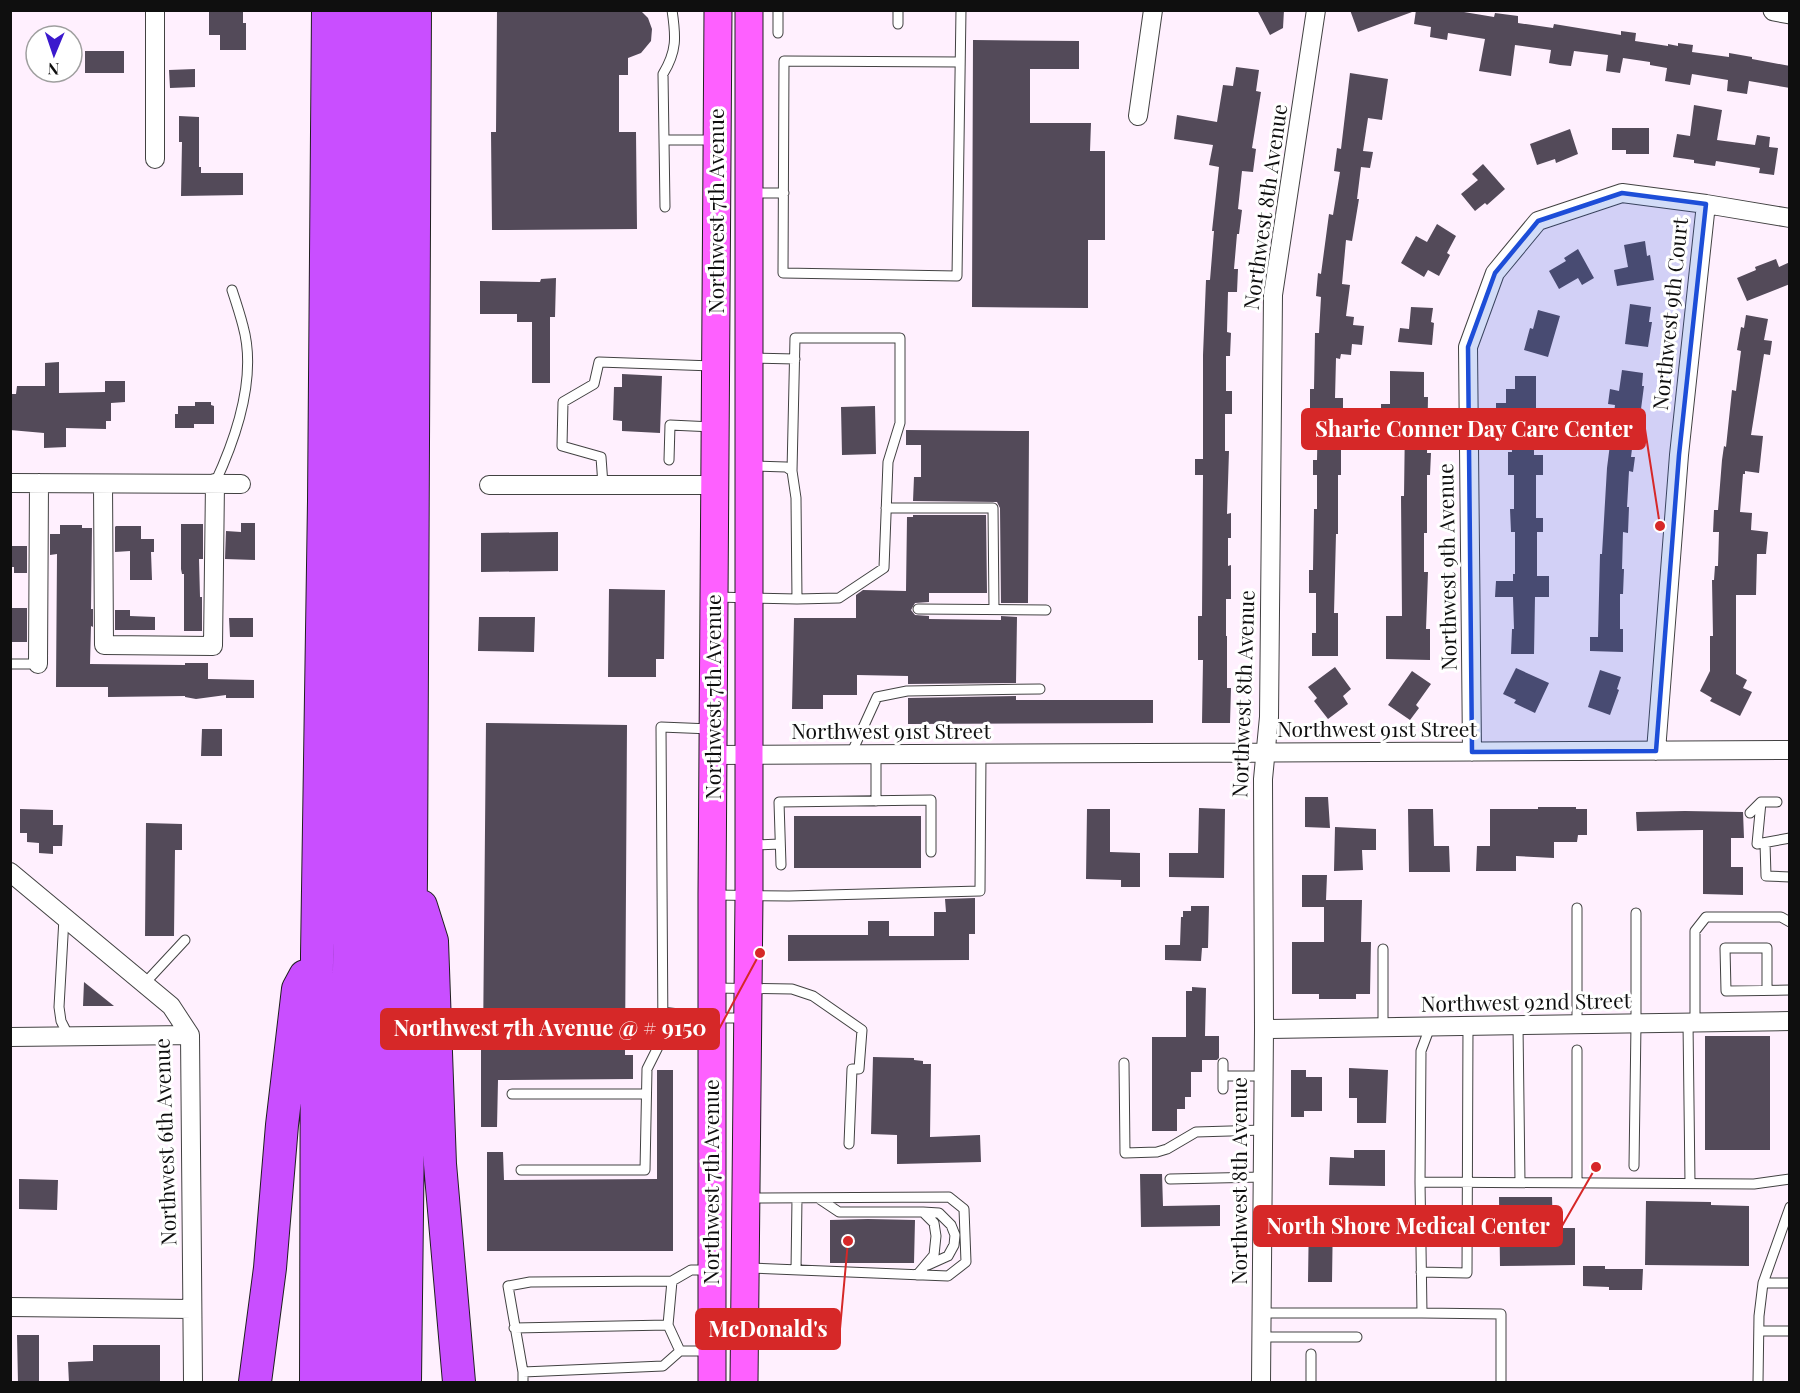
<svg xmlns="http://www.w3.org/2000/svg" width="1800" height="1393" font-family="'Playfair Display',serif">
<style>
.building{fill:#534a59}
.lines{fill:none;stroke-linecap:round;stroke-linejoin:round}
.service-casing{stroke:#424242;stroke-width:11}
.minor-casing{stroke:#424242;stroke-width:20}
.tertiary-casing{stroke:#424242;stroke-width:23}
.primary-casing{stroke:#202020;stroke-width:29}
.motorway-casing{stroke:#202020;stroke-width:34}
.service{stroke:#fff;stroke-width:9}
.minor{stroke:#fff;stroke-width:18}
.tertiary{stroke:#fff;stroke-width:21}
.primary{stroke:#fe60ff;stroke-width:27}
.motorway{stroke:#c94eff;stroke-width:32}
.marked{fill:#1d4ed8;fill-opacity:0.2;stroke:#1d4ed8;stroke-width:4.5;stroke-linejoin:round}
.labels{text-anchor:middle;stroke-width:6;stroke-linejoin:round;paint-order:stroke}
.street-label{font-size:21px;fill:#0f0f0f;stroke:#fff}
.leader{fill:none;stroke:#d62828;stroke-width:2}
.callout-dot{fill:#d62828;stroke:#fff;stroke-width:2}
.callout{fill:#d62828;stroke:#d62828;stroke-width:2}
.callout-label{font-size:22px;text-anchor:middle;font-weight:bold;fill:#fff}
</style>
<rect width="100%" height="100%" fill="#fff0fe"/>
<!-- building -->
<path class="building" d="M209,10h34v13h3v27h-26v-15h-11z
M497,10h143l8,8 4,11 -1,12 -10,12 -13,5v17h-9v57h17l1,97 -145,1 -1,-98h5z
M1257,10h27l-1,18 -13,7z
M1350,10h61l1,2 -54,20z
M1416,10h36l42,7 1,-4 23,3v7l35,5 1,-4 67,11v-4l15,2 -1,8 33,5v-2l10,2v-3l15,2 -1,7 37,5v-4l23,4v2l38,7v22l-41,-7 -2,13 -20,-3 1,-11 -36,-6 -2,11 -25,-4 2,-13 -17,-3v-3l-27,-4 -3,15 -14,-2 2,-16 -34,-4 -3,15 -11,-1 -11,-2 2,-13 -36,-5 -4,31 -32,-5 6,-32 -37,-6 -1,7 -17,-3 1,-10 -17,-3z
M973,40l106,1v28h-49v54h61l-1,28h15v89h-17v68l-116,-1z
M85,51h39v22h-39z
M1236,67l23,3 -3,21 5,1 -9,56 4,1 -3,23 -11,-1 -4,38 4,1 -3,24h-2l-3,35h4l-1,23h-9l-1,40 4,1 -1,23h-4v35h6v23h-7v37h4l-2,63 4,-1v25h-3v28l3,-1v34h-5v37h1v52h4l-1,35h-28l1,-63h-5v-44h4l1,-141h-8v-16h8v-104l3,-75h4l4,-49h-2l7,-64 -10,-2 4,-20 -39,-6 3,-24 40,7 6,-37 10,1z
M195,69v18l-25,1 -1,-18z
M1350,73l38,6 -6,41 -14,-2 -5,33 10,1 -3,16 -9,-1 -4,32h2l-7,42 -6,-1 -4,44 8,1 -4,31 8,1 -1,8 11,1 -2,19 -10,-1 -1,11 -10,-1 -1,5 -4,-1 -1,40h8v15h-2v62h-3v59h-2l-2,79h4v43h-26v-23h4v-40h-7v-23h4l1,-61h3v-34h-4v-15h4l1,-48h-8v-23h4l1,-56h4l2,-36 -5,-1 2,-23 3,1 8,-60 4,1 7,-43 -6,-1 3,-23 4,1z
M1694,105l28,5 -5,30 38,5 2,-10 13,2 -1,10 9,1 -4,27 -15,-2 1,-5 -44,-7 -1,5 -21,-3v-3l-21,-3 4,-23 13,2z
M179,116l20,1v50h2v6h42v22l-62,1 1,-54h-3z
M1612,128h37v26h-23v-4h-14z
M1570,129l8,25 -22,9 -1,-4 -18,6 -7,-21z
M1483,164l22,25 -18,16 -2,-2 -10,8 -14,-17 17,-14 -6,-6z
M1437,224l19,12 -9,17 3,2 -11,21 -11,-6 -4,7 -23,-14 15,-27 11,6z
M1645,241l2,15 3,-1 4,25 -37,6 -3,-16 14,-3 -4,-22z
M1578,249l16,29 -12,7 -4,-7 -19,11 -10,-18 17,-10 -2,-3z
M1776,259l3,8 11,-5v22l-43,17 -10,-23 19,-8 -1,-3z
M556,278l-1,39h-5v66h-18v-61h-15v-8h-37v-33l60,1 1,-3z
M1630,304l21,3 -2,15h3l-4,25 -23,-3z
M1411,307l22,1 -2,14 3,1 -2,22 -34,-3 2,-14 9,1z
M1538,310l22,6 -12,41 -24,-7 6,-22 3,1z
M1746,315l22,4 -4,21 8,1 -2,14 -6,-1 -13,81 12,1 -4,37 -14,-2v3h-2l-3,38 12,1 -1,17 17,2 -2,22h-9l-1,41h-20v79l11,6 -4,8 9,4 -12,24 -30,-15 2,-3 -12,-7 10,-20v-35h3l-1,-56h2l1,-14h3l1,-34h-6l1,-22h4l4,-50 2,-14 2,1 6,-57 4,1 5,-40 -4,-1 4,-23 3,1z
M59,362v31l46,-1v-11h20v21l-14,1v18h-5v8l-40,-1v19l-22,1v-15l-34,-3v-36h6l1,-8h28v-23z
M1622,370l21,3 -1,13h2l-3,23 -4,-1 -6,49h4l-2,15 -4,-1 -2,36h2l-1,26 -5,-1 -1,37h2l-1,25h-3v35h3v23l-33,-1v-14h8l2,-83h2l5,-86 8,-63 -7,-1 2,-15 9,2z
M1390,371l34,1v25h4l-1,56h4l-1,22h-3v58h-3v39h4l-2,57h4v31l-44,-1v-43h16l-1,-120h3l1,-76h-24v-16h9z
M622,374l40,2 -2,57 -38,-2v-10l-9,-1 1,-33h8z
M1515,376h21v47h-2v32h9v20h-7v43h7v14h-6v44h12v21h-14l-1,57h-23l1,-25h2l-1,-32h-18l1,-16h17v-7h2v-42h-4l-1,-23h4v-34h-6v-23h4l-1,-29h-15v-20h10v-14h9z
M195,402h16v3l3,1v18h-20v4h-19v-14h3v-8h17z
M875,406l1,48 -34,1 -1,-48z
M906,430l123,1 -1,172h-27l-1,-95 -3,-6 -84,-1 1,-24h7v-32h-15z
M913,515h73l1,78h-58v9l-14,1 -4,7 4,5 14,1v3l72,1v-4l16,1 -1,66 -108,1v-8l-51,-1v20h-34v14h-31l2,-91h62v-23l7,-5 43,1 1,-74h6z
M241,523h14v37l-30,-1 1,-28 15,1z
M181,524h22v35h-4l1,38h2v34h-18v-57h-2l-1,-5z
M60,525h22v3h10l-1,81h2v18l-2,-1 -1,38 95,1v-2h23v16l46,1v18h-28v-3l-30,4 -11,-2v-1l-77,1v-10h-52l1,-133 -7,1v-21h10z
M116,526h25v13h13v13h-3l1,28h-22v-29l-15,1v-25z
M558,532v39l-77,1v-39z
M10,546h17v27h-13v-6h-4z
M609,589l56,1 -1,69h-8v18h-48z
M10,608h17v34h-17z
M115,610h15v6l25,1v13h-40z
M479,617h56l-1,35 -56,-1z
M229,618h24v19h-23z
M1335,667l16,22 -8,7 5,8 -20,15 -14,-18 3,-3 -9,-11z
M1516,668l33,15 -14,30 -21,-10 2,-3 -13,-6z
M1600,670l21,7 -4,12 2,1 -9,25 -22,-8z
M1412,671l19,13 -15,21 3,3 -9,12 -22,-15z
M1016,696v4h137v23l-245,1v-26z
M486,723l141,2 -2,330h8v24l-135,1 -1,47h-16v-81h2z
M202,729h20v27h-21z
M1305,797h23l2,31 -25,-1z
M1538,807h38v2h11v26h-9l-1,7h-23v16l-38,-2v15h-40l1,-25h13v-37h48z
M1199,808l26,1 -1,69 -55,-1v-24h29z
M20,809l33,1v15h10l-1,21h-9v8l-14,-1v-10l-12,-1v-9h-7z
M1087,809h23v43l30,1v34h-19v-7l-35,-1z
M1408,809h25l1,37h15l1,26h-41z
M1685,811l58,1 1,26h-13v29h12v28l-40,-1v-64l-66,1 -1,-19z
M794,816h127v52h-127z
M146,823l36,1v26h-7l-1,86h-29z
M1335,827l41,2v21h-14l1,20 -29,1z
M1302,875h25l-1,25h36l-1,42h10l-1,52h-14v5h-37v-5h-27v-52h32v-35h-22z
M975,898v36h-6v26l-181,1v-26h80v-14h21v15h45v-24h12l-1,-13z
M1191,906h18l-1,42h-6l-1,13 -36,-1v-15h15l1,-28h2v-6h8z
M84,982l30,24h-31z
M1192,987l14,1 -1,48h14v22l-2,2h-15v12h-11v25h-6v12h-8v22h-25v-94h34v-46h6z
M1705,1036h65v114h-65z
M873,1057l41,1v2l9,1v3h8l-1,73 50,-2 1,27 -84,2v-29l-26,-1z
M1349,1068l39,2 -2,53h-29v-25h-8z
M657,1070h16v181h-186v-99h16l1,28 153,-1z
M1291,1070h15v7h16v34h-18v6h-13z
M1354,1150h31v36l-56,-1 1,-28 24,1z
M1140,1174h22l1,32 57,-1v21l-79,1z
M19,1179l39,1 -1,30 -38,-1z
M1499,1197h53l1,31h22v37l-75,1z
M1646,1201l65,1v3l38,1v60l-104,-1z
M1309,1212l24,1 -1,69h-24z
M868,1219l47,1 -1,43h-84v-43z
M1583,1266h22v3h38l-1,21h-33v-3l-26,-1z
M17,1335h22v48h-21z
M93,1345h67v38h-91l-1,-21 25,-1z"/>
<g class="lines">
<!-- service casing -->
<g class="service-casing">
<path id="service" d="M898,10v14
M778,33v-23
M960,62l-176,-1 -1,212 174,3 4,-266
M664,140h52
M752,193h32
M665,207l-2,-133c14,-23 13,-37 9,-64
M752,358l43,1
M669,460l1,-35 43,2
M752,466l34,1 6,4 4,27 1,101
M215,483c21,-45 42,-107 28,-157 -3,-12 -7,-24 -11,-36
M603,485l-2,-28 -39,-11 1,-44 31,-18 5,-22 114,4
M886,508h107l1,101
M716,597l81,2 42,-1 45,-30 4,-106 12,-39v-85h-105l-3,133
M918,609l128,1
M10,664h28
M851,754l26,-57 30,-6 133,-2
M876,801v-47
M1761,802l-4,42 33,-6
M1750,813l11,-11h16
M1765,843l1,33 24,1
M753,845l27,-1
M781,865l-2,-63 152,-2v52
M715,895l74,1 191,-5 1,-137
M1577,908v117
M64,918l-5,89 2,14 8,16
M1383,949v79
M145,983l40,-43
M713,988l79,1 21,7 49,34 -3,39h-7l-3,75
M1767,990v-42h-42l1,43 64,-1
M662,1012l50,6h35
M1688,1023l2,160
M1695,1023v-92l11,-14h75l9,5
M1518,1026l2,156
M1430,1027l-9,24 -1,131 334,2 36,-5
M1577,1050v133
M1124,1063l1,90 32,-1 10,-3 29,-17 67,-2
M1223,1063v26
M1223,1076h40
M512,1094h134
M1634,1166l2,-142v-111
M521,1170h124l2,-101 16,-32 -2,-310 50,2
M1170,1179l93,-2
M747,1198l202,-1 15,12 2,53 -18,14 -199,-8
M818,1198l21,14h84l11,11 2,13 -2,19 -17,20
M923,1212l16,1 12,12 4,10 -1,10 -6,11 -20,9
M1262,1240l33,1
M796,1270l1,-72
M1421,1272l46,1 1,-247
M672,1281l-4,44 12,26
M1763,1283h27
M1262,1313h160l-2,-131
M1422,1313l79,1v68
M514,1328l154,-3
M1759,1331h31
M1262,1337h95
M523,1372l140,-6 17,-15h29
M523,1382v-10l-15,-86 22,-4 142,-1 19,-11h18
M1311,1382v-28
M1758,1382l1,-66 4,-33 27,-76"/>
</g>
<!-- minor casing -->
<g class="minor-casing">
<path id="minor" d="M155,10v149
M1138,116l15,-106
M10,483l231,1
M103,484l1,161 109,1 2,-163
M489,485h226
M38,664l1,-181
M1656,751l23,-296 27,-251
M1472,752l-4,-405 27,-74 43,-52 84,-28 84,11 84,14
M713,755l1077,-5
M10,872l161,134 19,29 3,347
M1264,1029l526,-8
M10,1037l180,-2
M10,1307l182,2
M1261,1382l3,-353 -1,-250 6,-62 4,-422 43,-285"/>
</g>
<!-- tertiary casing -->
<g class="tertiary-casing">
<path id="tertiary" d="M1774,10l16,3"/>
</g>
<!-- primary casing -->
<g class="primary-casing">
<path id="primary" d="M712,1382v-487l6,-885
M744,1382l5,-486v-886"/>
</g>
<!-- motorway casing -->
<g class="motorway-casing">
<path id="motorway" d="M421,906l11,35 8,223 19,218
M255,1382l15,-114 12,-143 16,-136 7,-13
M316,1382l1,-427 7,-454 4,-491
M346,1382l10,-1372
M377,1382l10,-1372
M405,1382l6,-505 4,-867"/>
</g>
<!-- service -->
<use href="#service" class="service"/>
<!-- minor -->
<use href="#minor" class="minor"/>
<!-- tertiary -->
<use href="#tertiary" class="tertiary"/>
<!-- primary -->
<use href="#primary" class="primary"/>
<!-- motorway -->
<use href="#motorway" class="motorway"/>
</g>
<!-- marked area -->
<path class="marked" d="M1622,193l84,11 -27,251 -23,296 -184,1 -4,-405 27,-74 43,-52z"/>
<g class="labels">
<!-- street labels -->
<g class="street-label">
<text transform="translate(1266 207) rotate(-82)" y="7">Northwest 8th Avenue</text>
<text transform="translate(717 211) rotate(-90)" y="7">Northwest 7th Avenue</text>
<text transform="translate(1671 314) rotate(-84)" y="7">Northwest 9th Court</text>
<text transform="translate(1448 567) rotate(-91)" y="7">Northwest 9th Avenue</text>
<text transform="translate(1244 694) rotate(-88)" y="7">Northwest 8th Avenue</text>
<text transform="translate(714 697) rotate(-90)" y="7">Northwest 7th Avenue</text>
<text x="1377" y="737">Northwest 91st Street</text>
<text x="891" y="739">Northwest 91st Street</text>
<text transform="translate(1526 1003) rotate(-1)" y="7">Northwest 92nd Street</text>
<text transform="translate(166 1142) rotate(-92)" y="7">Northwest 6th Avenue</text>
<text transform="translate(1240 1181) rotate(-90)" y="7">Northwest 8th Avenue</text>
<text transform="translate(712 1182) rotate(-90)" y="7">Northwest 7th Avenue</text>
</g>
</g>
<!-- callouts -->
<path class="leader" d="M1660 526L1645 429M760 953L719 1029M1596 1167L1562 1226M848 1241L840 1329"/>
<g class="callout-dot">
<circle cx="1660" cy="526" r="6"/>
<circle cx="760" cy="953" r="6"/>
<circle cx="1596" cy="1167" r="6"/>
<circle cx="848" cy="1241" r="6"/>
</g>
<g class="callout">
<rect x="1302" y="409" width="343" height="40" rx="6"/>
<rect x="381" y="1009" width="338" height="40" rx="6"/>
<rect x="1254" y="1206" width="308" height="40" rx="6"/>
<rect x="696" y="1309" width="144" height="40" rx="6"/>
</g>
<g class="callout-label">
<text x="1474" y="437">Sharie Conner Day Care Center</text>
<text x="550" y="1036">Northwest 7th Avenue @ # 9150</text>
<text x="1408" y="1234">North Shore Medical Center</text>
<text x="768" y="1337">McDonald's</text>
</g>
<!-- border -->
<rect width="1800" height="1393" fill="none" stroke="#0f0f0f" stroke-width="24"/>
<!-- north arrow -->
<g transform="translate(54 54) rotate(182)"><circle r="28" fill="#ffffff" stroke="#9f9f9f" stroke-width="1.5"/>
<path d="M0-4.5L10 22L0 15L-10 22Z" fill="#3b19cd"/>
<text y="-9" font-size="16" font-weight="bold" text-anchor="middle" fill="#0f0f0f">N</text>
</g>
</svg>
